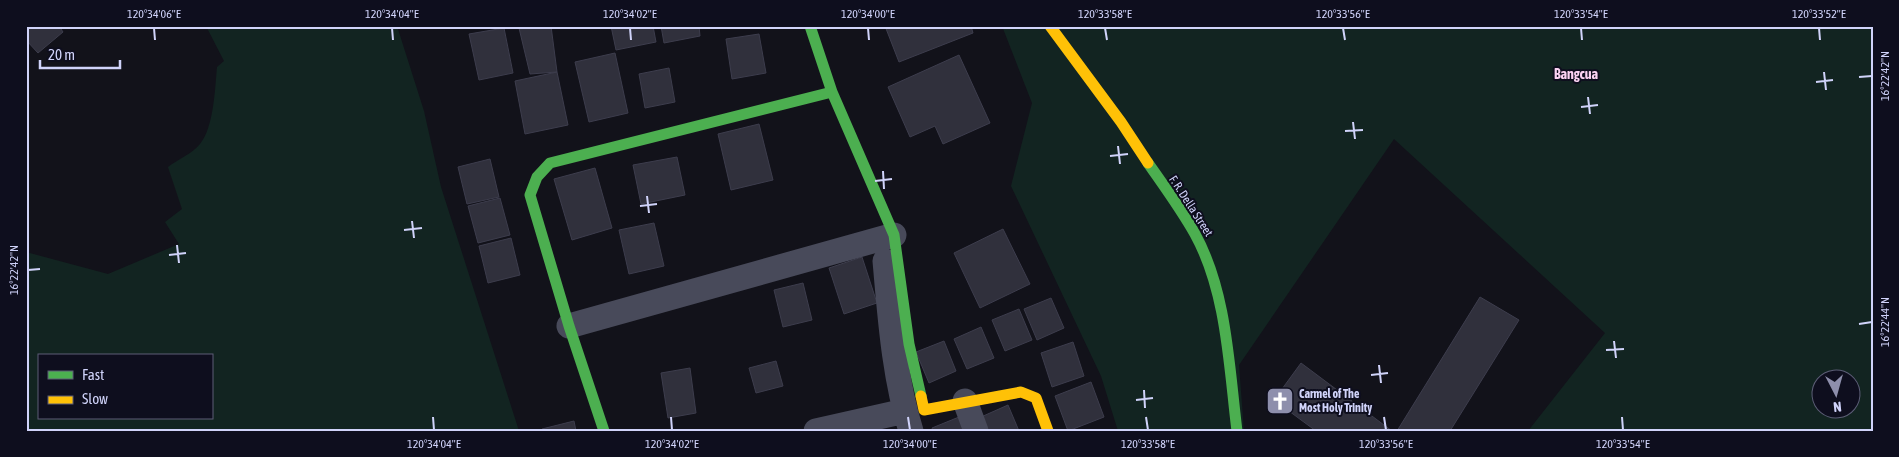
<svg xmlns="http://www.w3.org/2000/svg" width="1899" height="457" font-family="'Asap Condensed',sans-serif">
<style>
.green{fill:#122421;fill-rule:evenodd}
.building{fill:#30303c;stroke:#3d3d4d}
.lines{fill:none;stroke-linecap:round;stroke-linejoin:round}
.street{stroke:#484a5a;stroke-width:25}
.fast{stroke:#4caf50;stroke-width:11}
.slow{stroke:#ffc107;stroke-width:11}
.ticks{fill:none;stroke:#d0d3fa;stroke-width:2}
.labels{text-anchor:middle;stroke-width:4;stroke-linejoin:round;paint-order:stroke}
.street-label{font-size:12px;fill:#d0d3fa;stroke:#0e0e1e}
.poi-label{font-size:12px;font-weight:bold;fill:#d0d3fa;stroke:#0e0e1e;text-anchor:start}
.neighbourhood-label{font-size:14px;font-weight:bold;fill:#fad2f2;stroke:#0e0e1e}
.neatline{fill:none;stroke:#d0d3fa;stroke-width:2}
.ticks-label{font-size:12px;text-anchor:middle;fill:#d0d3fa}
</style>
<rect width="100%" height="100%" fill="#12121a"/>
<!-- green -->
<path class="green" d="M192,26h205l27,85 17,76 78,244h-493v-179l82,22 71,-30 -14,-22 17,-13 -14,-42c9,-7 25,-14 32,-23 14,-17 15,-56 17,-77l7,-6 -17,-33zM39,356h172v62h-172z
M1002,26h871v405h-345l77,-98 -211,-194 -155,226 5,66h-126l-17,-55 -90,-190 21,-83zM1822,380h30v30h-30z"/>
<!-- building -->
<path class="building" d="M26,26h33l4,6 -25,21 -12,-13z
M525,26h26l6,46 -27,2 -11,-46z
M611,26h42l3,16 -40,8z
M661,26h38l1,10 -36,7z
M885,26h86l2,7 -74,29z
M504,28l9,45 -34,7 -10,-46z
M759,34l7,39 -34,6 -6,-40z
M615,53l13,60 -39,9 -14,-60z
M959,55l31,68 -47,21 -8,-18 -25,11 -22,-50z
M669,68l6,34 -30,6 -6,-34z
M557,72l11,53 -43,9 -10,-53z
M759,124l14,56 -42,10 -13,-56z
M677,157l8,38 -44,9 -8,-39z
M490,159l9,38 -32,7 -9,-37z
M595,168l17,60 -40,12 -18,-61z
M500,198l10,37 -32,8 -10,-37z
M654,223l10,43 -35,8 -10,-44z
M1003,229l27,55 -50,24 -26,-55z
M511,238l9,37 -32,8 -9,-37z
M862,257l15,46 -33,11 -15,-46z
M803,283l9,37 -29,7 -9,-37z
M1480,297l39,23 -69,111h-53z
M1051,298l13,30 -27,12 -13,-31z
M1019,309l13,31 -27,11 -13,-31z
M981,327l13,31 -27,11 -13,-30z
M944,341l12,30 -27,12 -13,-31z
M1073,342l11,34 -32,11 -11,-34z
M776,361l7,25 -27,7 -7,-25z
M1301,363l91,68h-76l-42,-31z
M690,368l6,45 -28,5 -7,-45z
M1091,382l13,35 -36,14 -13,-35z
M1008,405l11,26h-32l-6,-14z
M959,417l6,14h-32l-1,-3z
M574,421l2,10h-34v-2z"/>
<g class="lines">
<!-- street -->
<path class="street" d="M885,261c5,56 9,116 26,170
M569,326l325,-91
M965,401l11,30
M816,431l89,-20"/>
<!-- fast -->
<path class="fast" d="M810,26l22,66 62,143 15,109 12,52
M1148,163c16,23 33,46 47,71 32,58 34,133 42,197
M604,431l-35,-105 -39,-131 7,-18 13,-14 282,-71"/>
<!-- slow -->
<path class="slow" d="M1050,26l71,96 27,41
M921,396l3,14 97,-18 15,6 12,33"/>
</g>
<!-- ticks -->
<path class="ticks" d="M154,28l1,12M392,28l1,12M630,28l1,12M868,28l1,12M1105,28l2,12M1343,28l2,12M1581,28l1,12M1819,28l1,12M1824,72l2,18M1859,77l13,-1M1816,82l17,-2M1588,97l2,17M1581,107l17,-2M1353,122l2,17M1345,131l18,-1M1118,146l2,18M1110,156l18,-2M883,171l1,18M875,181l17,-2M647,196l2,17M640,206l17,-2M412,221l2,17M404,230l18,-2M177,245l2,18M169,255l17,-2M28,270l12,-1M1859,324l13,-2M1614,341l2,17M1606,350l18,-1M1379,365l2,18M1371,375l17,-2M1144,390l1,18M1136,400l17,-2M433,417l1,13M671,417l1,13M908,417l2,13M1146,417l2,13M1384,417l2,13M1622,417l1,13"/>
<!-- icons -->
<defs>
<g id="church-square" transform="scale(1.4375)"><rect x="-9" y="-9" width="18" height="18" rx="4" fill="#8e8fac" stroke="#0e0e1e"/><path d="M-1.2-6h2.4v3.5h3.3v2.4h-3.3V6h-2.4V-.1h-3.3v-2.4h3.3Z" fill="#fff"/></g>
</defs>
<g fill-rule="evenodd">
<use href="#church-square" x="1280" y="401"/>
</g>
<g class="labels">
<!-- street labels -->
<g class="street-label">
<text transform="translate(1191 206) rotate(57)" y="4">F. R. Della Street</text>
</g>
<!-- poi labels -->
<g class="poi-label">
<text x="1299" y="398">Carmel of The<tspan x="1299" dy="14">Most Holy Trinity</tspan></text>
</g>
<!-- neighbourhood labels -->
<g class="neighbourhood-label">
<text x="1576" y="79">Bangcua</text>
</g>
</g>
<!-- border -->
<rect width="1899" height="457" fill="none" stroke="#0e0e1e" stroke-width="55"/>
<!-- legend -->
<rect x="38" y="354" width="175" height="65" fill="#0e0e1e" stroke="#5c5d76"/>
<rect x="48" y="371" width="25" height="8" fill="#4caf50" stroke="#5c5d76"/>
<text x="82" y="380" font-size="15" fill="#d0d3fa">Fast</text>
<rect x="48" y="396" width="25" height="8" fill="#ffc107" stroke="#5c5d76"/>
<text x="82" y="404" font-size="15" fill="#d0d3fa">Slow</text>
<!-- north arrow -->
<g transform="translate(1836 394) rotate(174)"><circle r="24" fill="#0e0e1e" stroke="#5c5d76"/>
<path d="M0-4L9 19L0 12L-9 19Z" fill="#8e8fac"/>
<text y="-8" font-size="14" font-weight="bold" text-anchor="middle" fill="#d0d3fa">N</text>
</g>
<!-- scale -->
<path d="M40 60v8h80v-8" fill="none" stroke="#d0d3fa" stroke-width="2.5"/>
<text x="48" y="60" font-size="15" fill="#d0d3fa" stroke="#0e0e1e" stroke-width="4" paint-order="stroke">20 m</text>
<rect x="28" y="28" width="1844" height="402" class="neatline"/>
<g class="ticks-label">
<text x="154" y="18">120°34'06"E</text>
<text x="392" y="18">120°34'04"E</text>
<text x="630" y="18">120°34'02"E</text>
<text x="868" y="18">120°34'00"E</text>
<text x="1105" y="18">120°33'58"E</text>
<text x="1343" y="18">120°33'56"E</text>
<text x="1581" y="18">120°33'54"E</text>
<text x="1819" y="18">120°33'52"E</text>
<text transform="translate(1885 76) rotate(-90)" y="4">16°22'42"N</text>
<text transform="translate(14 270) rotate(-90)" y="4">16°22'42"N</text>
<text transform="translate(1885 322) rotate(-90)" y="4">16°22'44"N</text>
<text x="434" y="448">120°34'04"E</text>
<text x="672" y="448">120°34'02"E</text>
<text x="910" y="448">120°34'00"E</text>
<text x="1148" y="448">120°33'58"E</text>
<text x="1386" y="448">120°33'56"E</text>
<text x="1623" y="448">120°33'54"E</text>
</g>
</svg>
